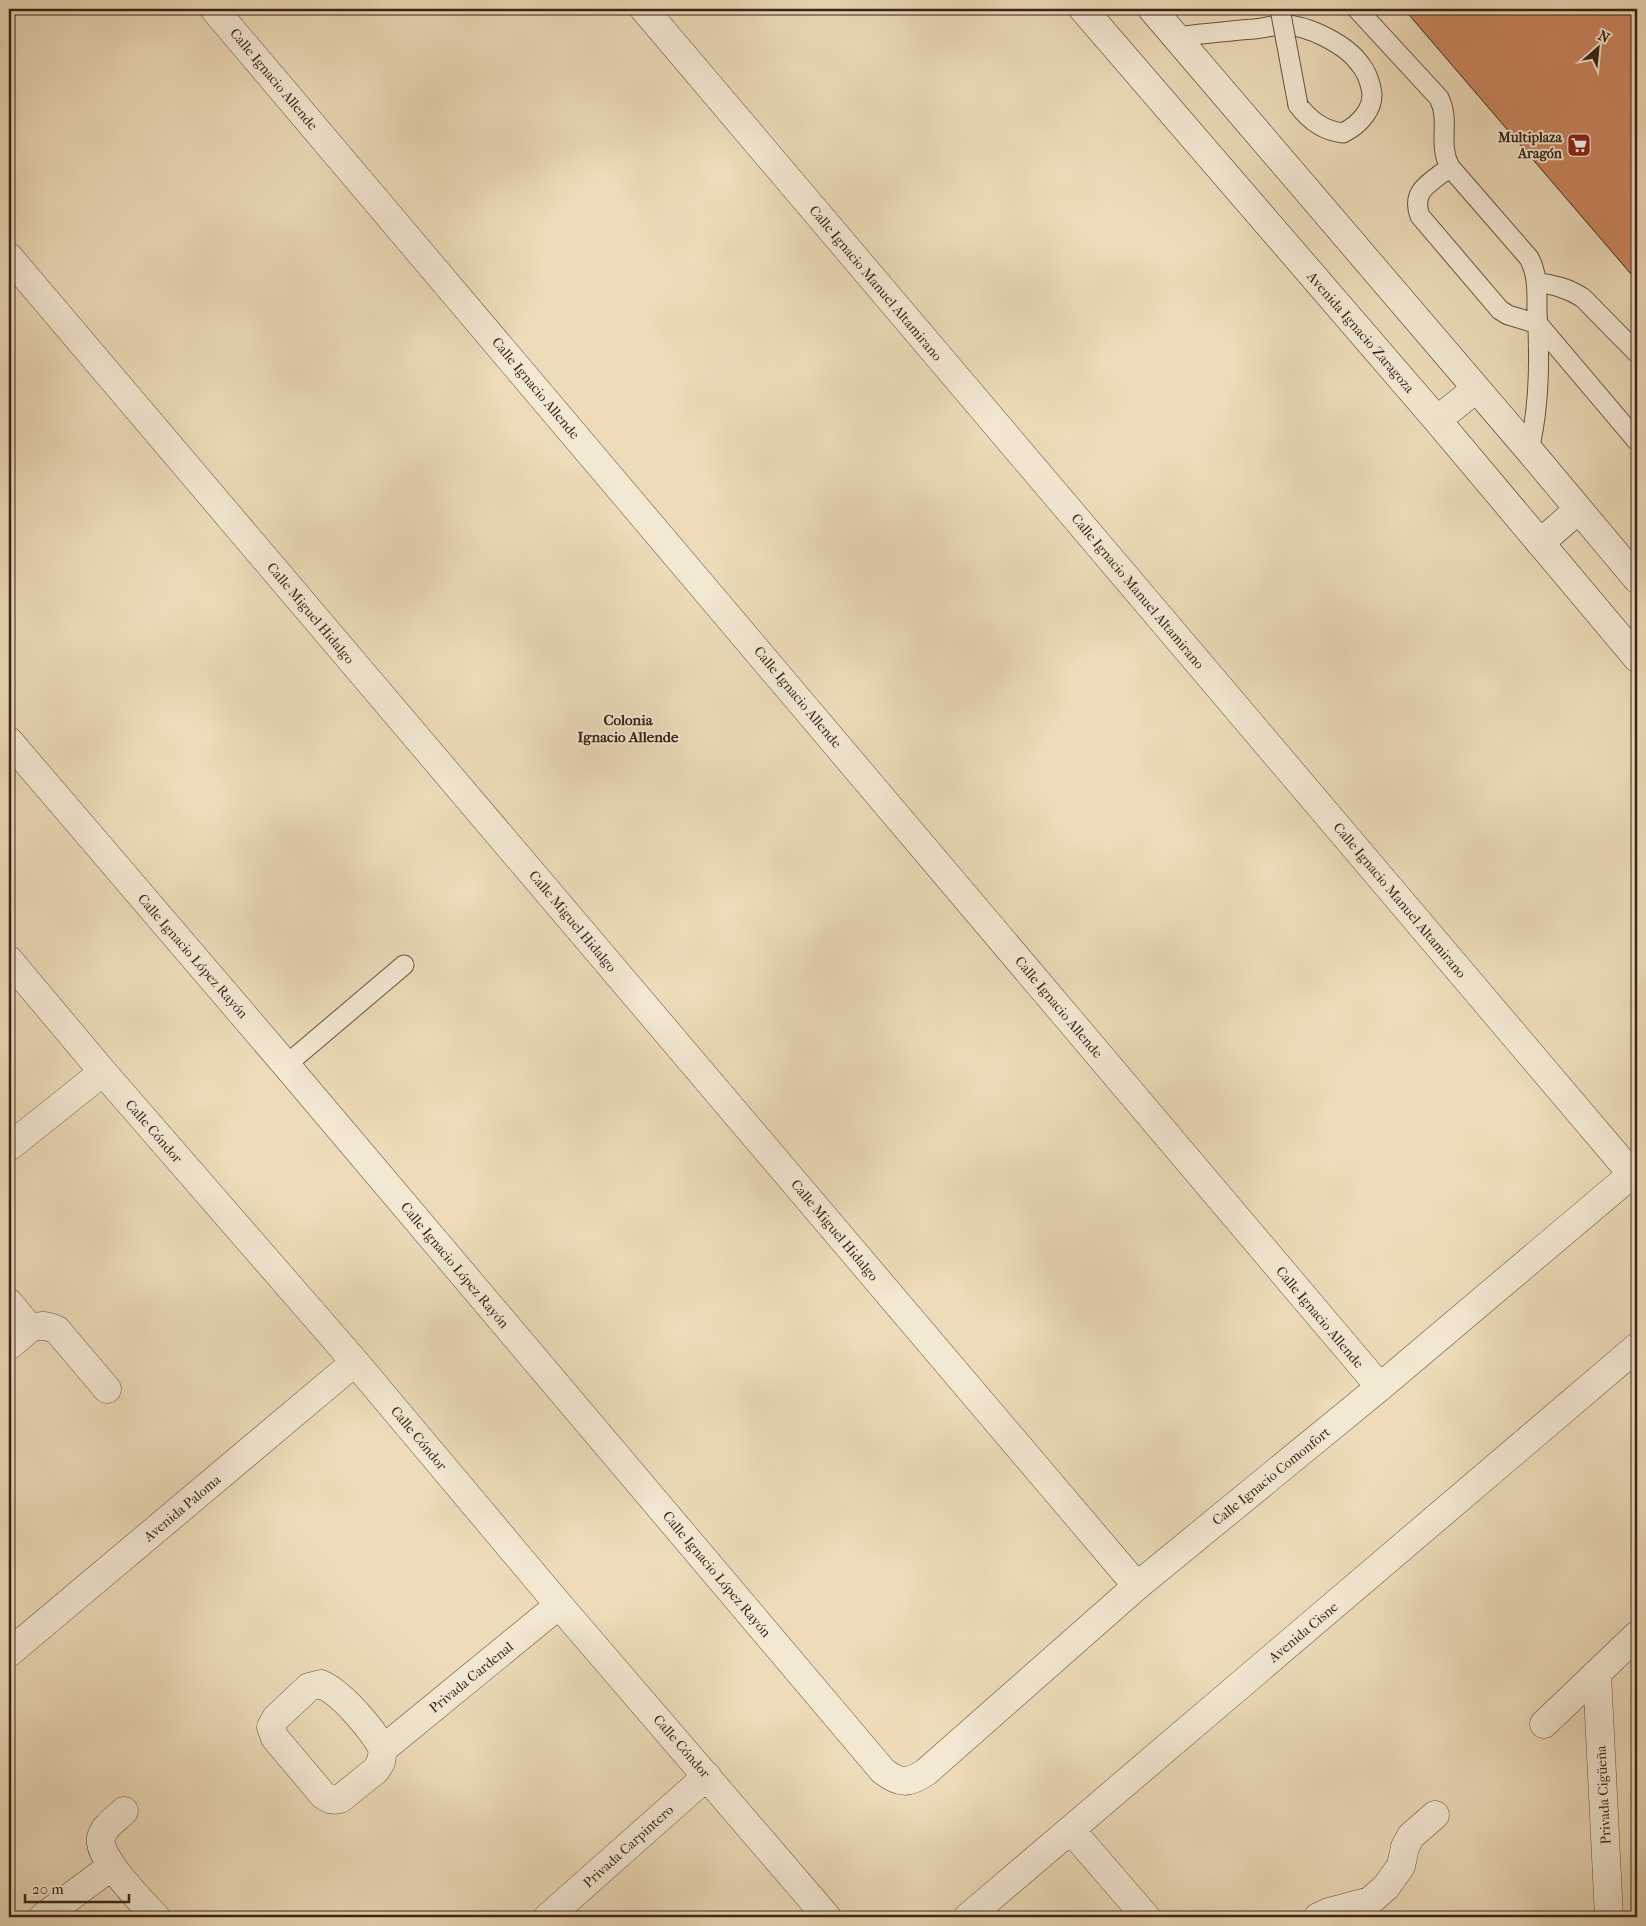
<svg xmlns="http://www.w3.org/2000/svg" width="1646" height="1926" font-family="'IM FELL French Canon',serif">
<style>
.building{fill:#cc8661;stroke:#392316}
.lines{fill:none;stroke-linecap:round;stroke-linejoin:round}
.lane-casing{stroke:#66513f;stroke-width:21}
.street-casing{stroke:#66513f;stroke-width:29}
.secondary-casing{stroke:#392316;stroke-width:29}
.lane{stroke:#f3e8d2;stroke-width:19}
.street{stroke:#f3e8d2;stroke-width:28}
.secondary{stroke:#f3e8d2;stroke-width:28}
.lane-bridge-casing{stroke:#66513f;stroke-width:21;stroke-linecap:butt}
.lane-bridge{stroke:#f3e8d2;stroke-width:19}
.labels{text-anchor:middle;stroke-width:4;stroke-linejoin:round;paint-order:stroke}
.street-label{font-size:14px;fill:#392316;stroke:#f3e8d2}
.poi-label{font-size:14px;font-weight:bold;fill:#392316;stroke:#f3e8d2;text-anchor:end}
.neighbourhood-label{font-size:15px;font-weight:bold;fill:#392316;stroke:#f3e8d2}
</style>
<rect width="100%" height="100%" fill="#eddbb9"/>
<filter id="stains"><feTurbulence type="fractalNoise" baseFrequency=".004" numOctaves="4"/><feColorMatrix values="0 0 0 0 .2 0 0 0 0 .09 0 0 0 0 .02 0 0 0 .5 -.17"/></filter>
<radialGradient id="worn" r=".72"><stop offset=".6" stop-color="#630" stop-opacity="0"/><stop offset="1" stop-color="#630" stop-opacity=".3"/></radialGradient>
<!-- building -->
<path class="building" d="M1404,9h233v272z"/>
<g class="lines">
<!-- lane casing -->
<g class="lane-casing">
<path id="lane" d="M1357,9l82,89c12,24 -2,45 11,69l79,91c9,16 8,35 8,53 3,46 3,94 -8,139
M1175,37c26,-3 53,-6 79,-8 10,-1 21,-4 30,-4 24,0 63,20 76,39 6,7 9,15 11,24 5,20 -12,37 -28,45 -19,-2 -33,-12 -45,-28
M1450,167c-18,15 -40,23 -30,49l80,94 8,5 30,9 99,117
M1536,282c18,3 32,6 47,16l54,55
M286,1065l118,-100"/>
</g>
<!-- street casing -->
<g class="street-casing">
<path id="street" d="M214,9l1166,1378
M644,9l988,1165
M9,257l1128,1329
M9,741l277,324 597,706c17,13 25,13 43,1l211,-186 243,-199 257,-217
M9,960l94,112 252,290 204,243 268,312
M9,1147l94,-75
M9,1303l21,25c10,-3 17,-3 27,2l50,59
M9,1346l21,-18
M9,1653l346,-291
M1597,1673l12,244
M1544,1724l93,-89
M383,1749c-11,-20 -41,-56 -62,-65l-12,3 -33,31 -5,9 4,11 48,57c6,4 9,6 17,4l36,-29 5,-8 2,-13 176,-144
M124,1811c-8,8 -21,16 -23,27 -5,18 42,65 55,79
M1071,1830l75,87
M43,1917l69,-51
M548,1917l159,-141
M968,1917l669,-570
M1318,1917l11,-5 41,-11 16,-14 15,-21 4,-19 6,-11 24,-21"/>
</g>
<!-- secondary casing -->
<g class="secondary-casing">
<path id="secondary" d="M1083,9l354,411 200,238
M1152,9l377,441 108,129
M1437,420l39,-31
M1540,543l38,-33"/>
</g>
<!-- lane -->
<use href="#lane" class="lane"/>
<!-- street -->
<use href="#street" class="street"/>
<!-- secondary -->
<use href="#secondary" class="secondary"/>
<!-- lane-bridge casing -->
<g class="lane-bridge-casing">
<path id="lane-bridge" d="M1280,9l18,96"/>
</g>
<!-- lane-bridge -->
<use href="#lane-bridge" class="lane-bridge"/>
</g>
<!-- icons -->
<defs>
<g id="supermarket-square" transform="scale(1.25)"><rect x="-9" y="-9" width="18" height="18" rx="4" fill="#8f2418" stroke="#f3e8d2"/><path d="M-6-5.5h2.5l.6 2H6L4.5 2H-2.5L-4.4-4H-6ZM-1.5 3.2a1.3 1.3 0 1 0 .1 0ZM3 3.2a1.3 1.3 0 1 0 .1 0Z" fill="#fff"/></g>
</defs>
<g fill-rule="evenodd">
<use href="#supermarket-square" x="1579" y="145"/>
</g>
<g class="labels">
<!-- street labels -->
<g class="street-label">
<text transform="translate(274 79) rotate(50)" y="5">Calle Ignacio Allende</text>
<text transform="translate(876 283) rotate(50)" y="5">Calle Ignacio Manuel Altamirano</text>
<text transform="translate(1361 332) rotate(49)" y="5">Avenida Ignacio Zaragoza</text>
<text transform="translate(536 388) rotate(50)" y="5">Calle Ignacio Allende</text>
<text transform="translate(1138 591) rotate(50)" y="5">Calle Ignacio Manuel Altamirano</text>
<text transform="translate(311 613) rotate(50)" y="5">Calle Miguel Hidalgo</text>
<text transform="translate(798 697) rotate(50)" y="5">Calle Ignacio Allende</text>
<text transform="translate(1400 900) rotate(50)" y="5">Calle Ignacio Manuel Altamirano</text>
<text transform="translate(573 921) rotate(50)" y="5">Calle Miguel Hidalgo</text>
<text transform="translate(193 956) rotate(49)" y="5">Calle Ignacio López Rayón</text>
<text transform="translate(1059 1007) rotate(50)" y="5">Calle Ignacio Allende</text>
<text transform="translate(154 1131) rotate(49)" y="5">Calle Cóndor</text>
<text transform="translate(835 1230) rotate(50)" y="5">Calle Miguel Hidalgo</text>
<text transform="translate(455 1265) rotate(50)" y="5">Calle Ignacio López Rayón</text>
<text transform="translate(1320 1317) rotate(50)" y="5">Calle Ignacio Allende</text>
<text transform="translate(419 1438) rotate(50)" y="5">Calle Cóndor</text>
<text transform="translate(1271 1476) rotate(-39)" y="5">Calle Ignacio Comonfort</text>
<text transform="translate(182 1508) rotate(-40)" y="5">Avenida Paloma</text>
<text transform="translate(717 1574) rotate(50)" y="5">Calle Ignacio López Rayón</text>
<text transform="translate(1303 1632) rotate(-40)" y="5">Avenida Cisne</text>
<text transform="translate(471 1677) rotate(-39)" y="5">Privada Cardenal</text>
<text transform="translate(682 1746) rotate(49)" y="5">Calle Cóndor</text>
<text transform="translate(1603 1795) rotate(-93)" y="5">Privada Cigüeña</text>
<text transform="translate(628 1846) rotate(-42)" y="5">Privada Carpintero</text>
</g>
<!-- poi labels -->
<g class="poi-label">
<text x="1562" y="142">Multiplaza<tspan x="1562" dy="16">Aragón</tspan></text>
</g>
<!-- neighbourhood labels -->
<g class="neighbourhood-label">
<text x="628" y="725">Colonia<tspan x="628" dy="17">Ignacio Allende</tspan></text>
</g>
</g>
<!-- margin -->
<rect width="1646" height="1926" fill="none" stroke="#eddbb9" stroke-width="30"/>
<rect x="10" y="10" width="1626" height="1906" fill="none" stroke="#392316" stroke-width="2.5"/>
<rect x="15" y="15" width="1616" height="1896" fill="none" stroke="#392316"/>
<!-- north arrow -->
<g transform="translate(1598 48) rotate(27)" stroke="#f3e8d2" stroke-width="4" paint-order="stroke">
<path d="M0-4L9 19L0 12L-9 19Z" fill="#392316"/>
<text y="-8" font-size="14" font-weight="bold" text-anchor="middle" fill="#392316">N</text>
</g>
<!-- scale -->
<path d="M25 1894v8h104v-8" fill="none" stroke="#392316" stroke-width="2.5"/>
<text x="32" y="1894" font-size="15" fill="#392316" stroke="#f3e8d2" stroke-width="4" paint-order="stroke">20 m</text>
<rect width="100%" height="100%" filter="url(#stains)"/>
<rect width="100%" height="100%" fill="url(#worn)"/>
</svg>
